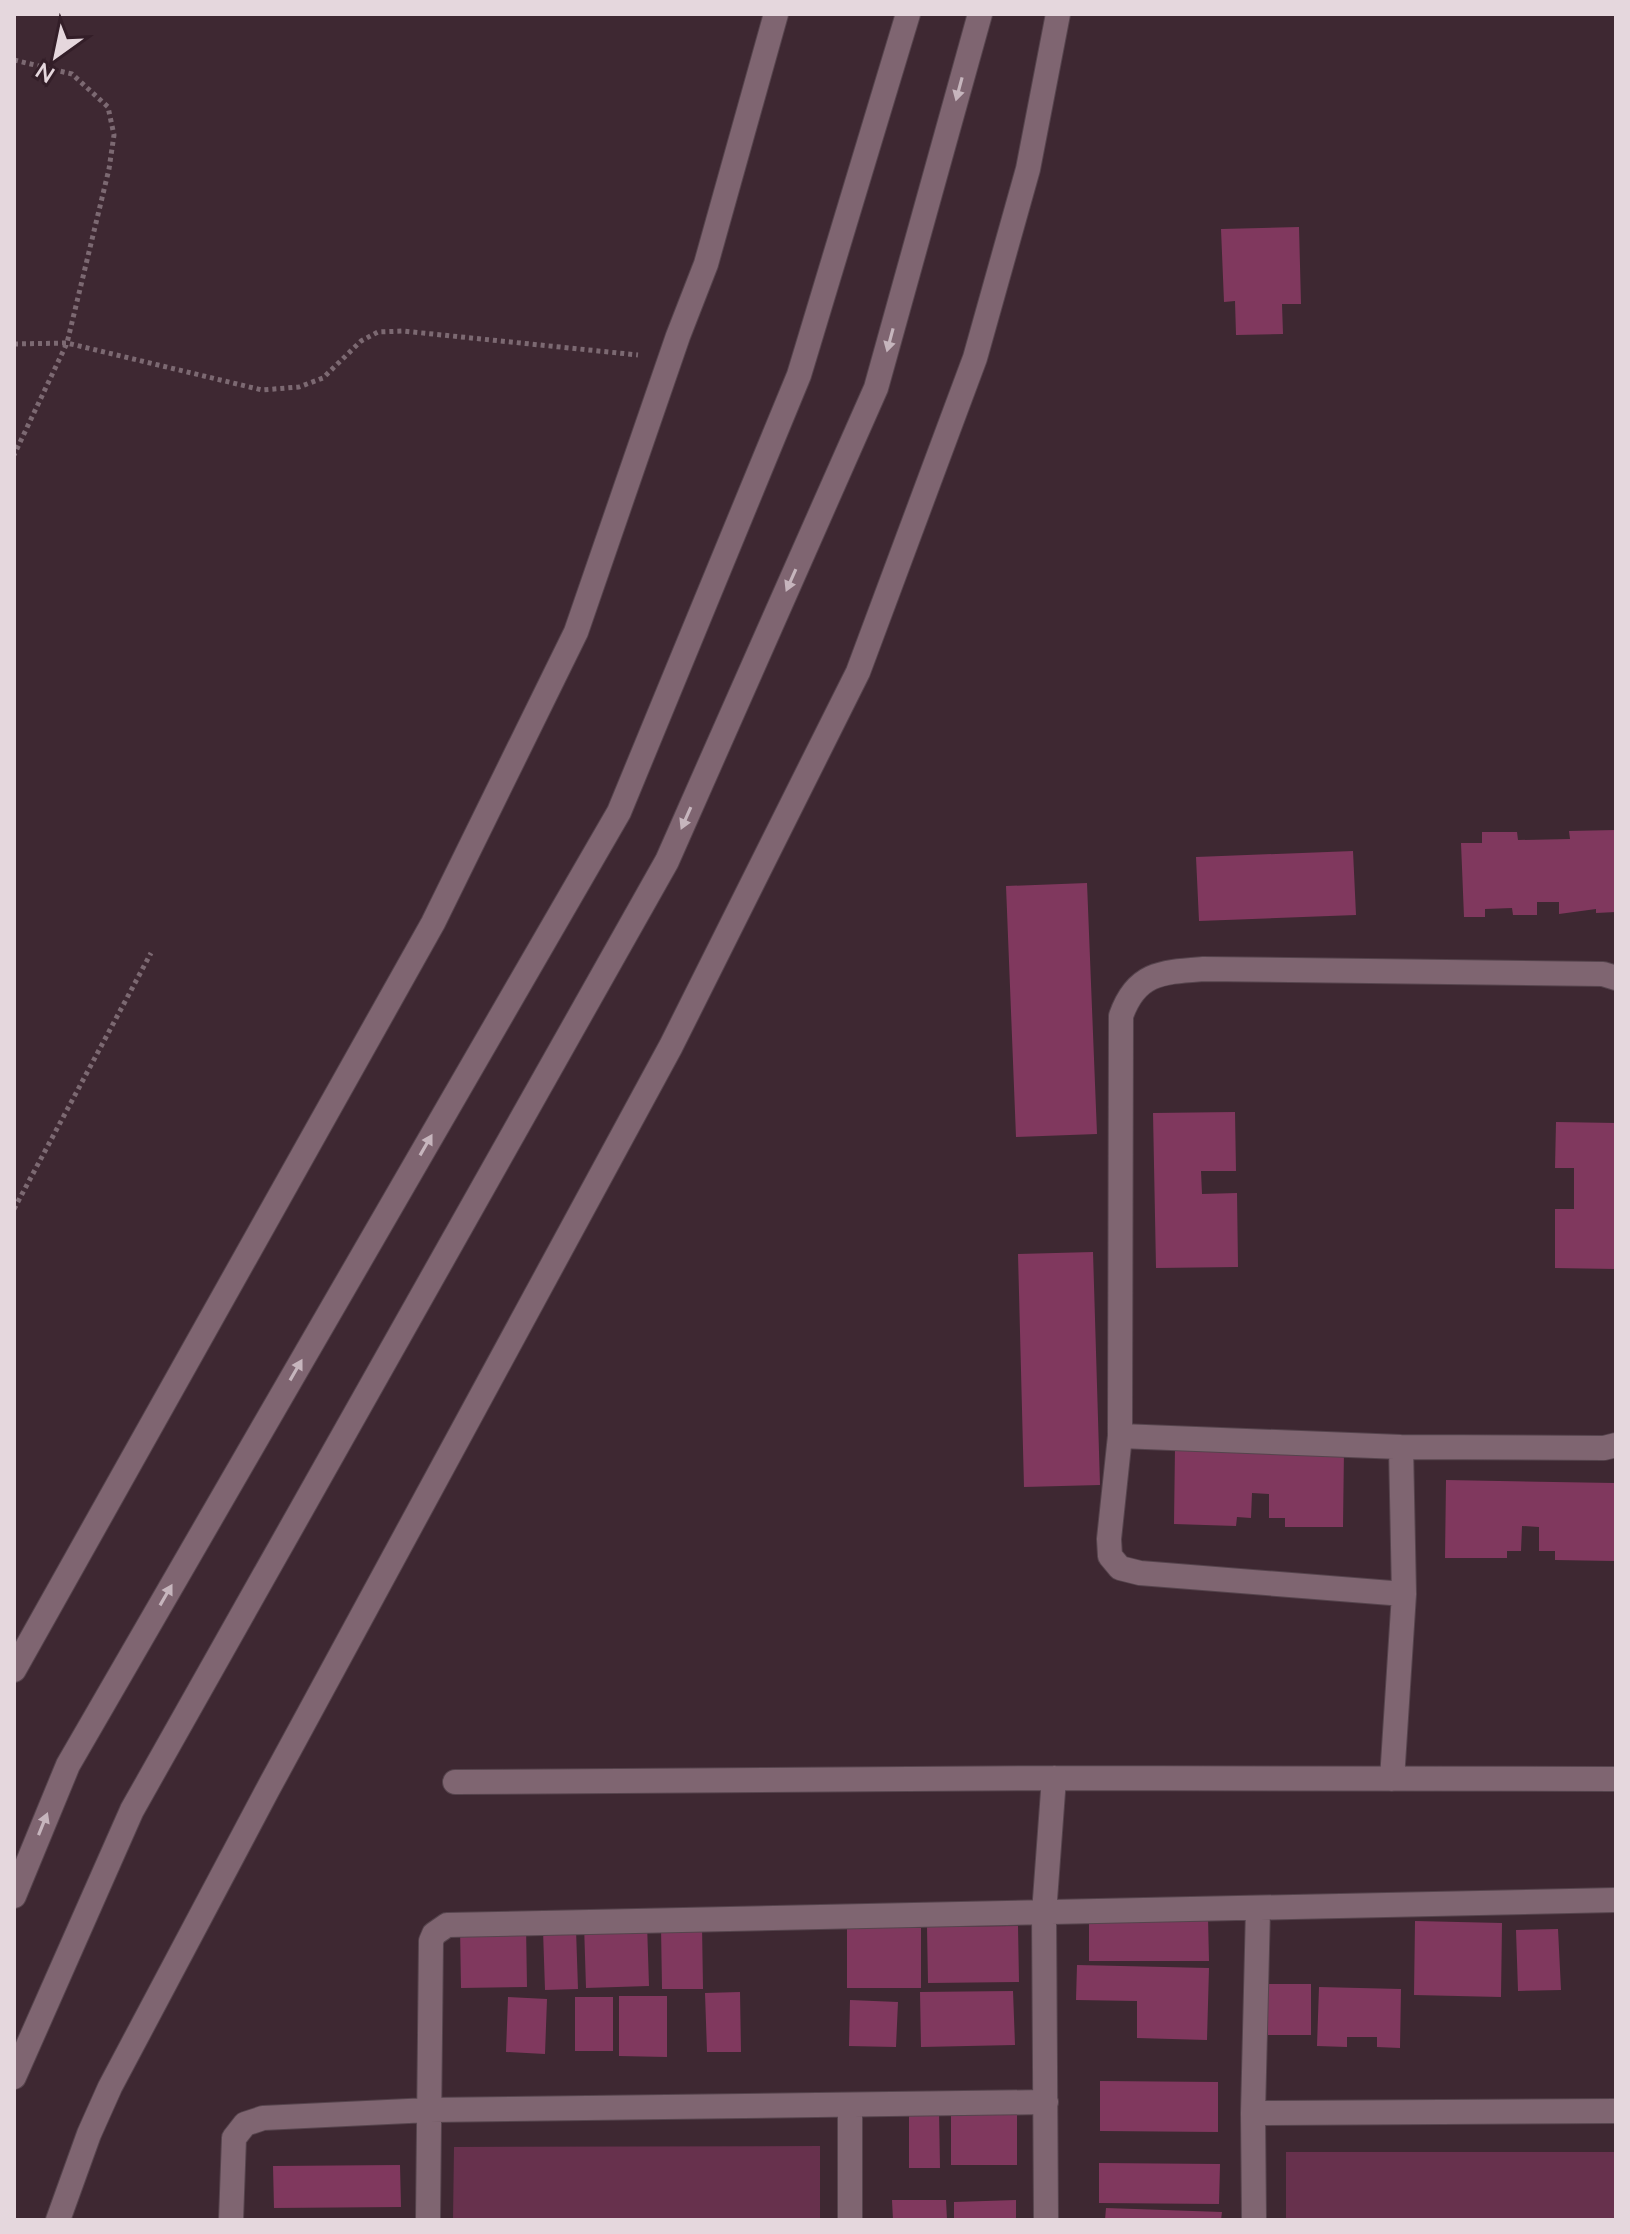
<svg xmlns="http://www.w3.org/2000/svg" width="1630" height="2234" font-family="Lato,sans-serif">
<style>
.green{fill:#67314d}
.building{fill:#80385e}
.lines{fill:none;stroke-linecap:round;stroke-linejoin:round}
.minor-casing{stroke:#56444d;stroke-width:26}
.path{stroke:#7c6972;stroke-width:5;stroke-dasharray:4 4;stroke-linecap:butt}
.minor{stroke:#7f6571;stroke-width:24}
.oneway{fill:#c6b5bd}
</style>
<rect width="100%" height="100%" fill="#3e2832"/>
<!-- green -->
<path class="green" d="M820,2146v74h-367l1,-73z
M1286,2152h330v68h-330z"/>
<!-- building -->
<path class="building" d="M1299,227l2,77h-19l1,30 -47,1 -1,-34 -11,1 -3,-73z
M1616,830v82l-20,1v-4l-37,5v-12h-22v13h-24l-1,-7 -27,1v8h-21l-3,-74h21v-11h35l1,8 52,-1 -1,-8z
M1353,851l3,64 -157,6 -3,-64z
M1087,883l10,251 -81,3 -10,-251z
M1235,1112l1,59h-35l1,23 35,-1 1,74 -82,1 -3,-155z
M1556,1122l60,1v146l-61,-1v-59h19v-41h-19z
M1093,1252l7,233 -76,2 -6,-233z
M1175,1447l169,2 -1,78h-58v-9h-16v-24l-17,-1 -1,25 -14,-1 -1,9 -62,-2z
M1446,1480l168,3v78l-59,-1v-9h-16v-24l-17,-1 -1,25h-14v7h-62z
M1208,1917l1,44h-120v-43z
M1415,1921l87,2 -1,74 -87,-2z
M647,1923l2,63 -63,2 -2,-64z
M526,1925l1,62 -66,1 -1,-62z
M702,1925l1,64h-41l-1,-63z
M1018,1926l1,56 -91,1 -1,-56z
M847,1928h74v60h-74z
M576,1929l2,60 -33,1 -2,-60z
M1558,1929l3,61 -43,1 -2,-61z
M1077,1965l132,3 -2,72 -70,-2v-37l-61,-1z
M1267,1984h44v51h-43z
M1319,1987l82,2 -1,59 -23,-1v-10h-30v10l-30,-1z
M1013,1991l2,54 -94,2 -1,-55z
M740,1992l1,60h-34l-2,-59z
M619,1996h48v61l-48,-1z
M508,1997l39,2 -2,55 -39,-2z
M575,1997h38v54h-38z
M850,2000l48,2 -2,45 -47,-1z
M1100,2081l118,1v50l-118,-1z
M951,2109h66v56h-66z
M909,2111h30l1,57h-31z
M1099,2163l121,1 -1,40 -120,-1z
M400,2165l1,42 -127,1 -1,-42z
M892,2200h54l1,20h-54z
M1016,2200v20h-62v-18z
M1106,2208l116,4 -1,8h-116z"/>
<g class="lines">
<!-- minor casing -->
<g class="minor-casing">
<path id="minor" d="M1120,1436l281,11 203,1 12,-3
M1404,1594l-264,-21 -20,-5 -10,-12 -1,-17 11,-103 1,-420c15,-43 40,-44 82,-47l400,5 13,4
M14,1670l419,-747 143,-291 102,-296 28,-72 70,-250
M1392,1779l12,-185 -3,-147
M455,1782l599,-4 562,1
M14,1896l54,-131 551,-953 180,-437 109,-361
M14,2077l118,-267 535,-949 209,-473 104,-374
M850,2105v115
M1253,2113l363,-2
M58,2220l31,-86 21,-47 158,-298 403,-743 187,-374 117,-314 53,-189 30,-155
M231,2220l3,-82 11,-14 18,-6 166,-8 617,-8
M428,2220l3,-279 3,-7 13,-9 1169,-25
M1046,2220l-2,-307 10,-135
M1254,2220l-1,-107 5,-204"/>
</g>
<!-- path -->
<path class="path" d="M14,60l58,14 36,33 6,28 -5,34 -42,174 -53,112
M14,344l53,-1 195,47 37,-3 24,-9 38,-37 17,-9 25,-1 235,24
M14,1209l137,-256"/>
<!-- minor -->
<use href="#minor" class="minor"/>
</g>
<!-- one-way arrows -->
<defs><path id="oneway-solid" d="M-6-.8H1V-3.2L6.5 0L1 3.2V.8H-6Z" transform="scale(2)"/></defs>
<g class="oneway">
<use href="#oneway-solid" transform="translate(959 89) rotate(105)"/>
<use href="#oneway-solid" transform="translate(890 340) rotate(105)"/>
<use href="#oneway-solid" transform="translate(791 580) rotate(114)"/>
<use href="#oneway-solid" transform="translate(686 818) rotate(114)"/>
<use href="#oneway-solid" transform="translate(426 1145) rotate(-60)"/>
<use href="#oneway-solid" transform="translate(296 1370) rotate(-60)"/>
<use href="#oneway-solid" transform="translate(166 1595) rotate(-60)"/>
<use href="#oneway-solid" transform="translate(43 1824) rotate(-68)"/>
</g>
<!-- border -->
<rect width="1630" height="2234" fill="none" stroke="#e5d7dd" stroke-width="32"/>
<!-- north arrow -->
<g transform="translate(56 56) rotate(213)" stroke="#331e28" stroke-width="6" paint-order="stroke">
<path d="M0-6L14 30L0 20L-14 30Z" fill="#e5d7dd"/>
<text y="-12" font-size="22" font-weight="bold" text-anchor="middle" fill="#e5d7dd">N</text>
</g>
</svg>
